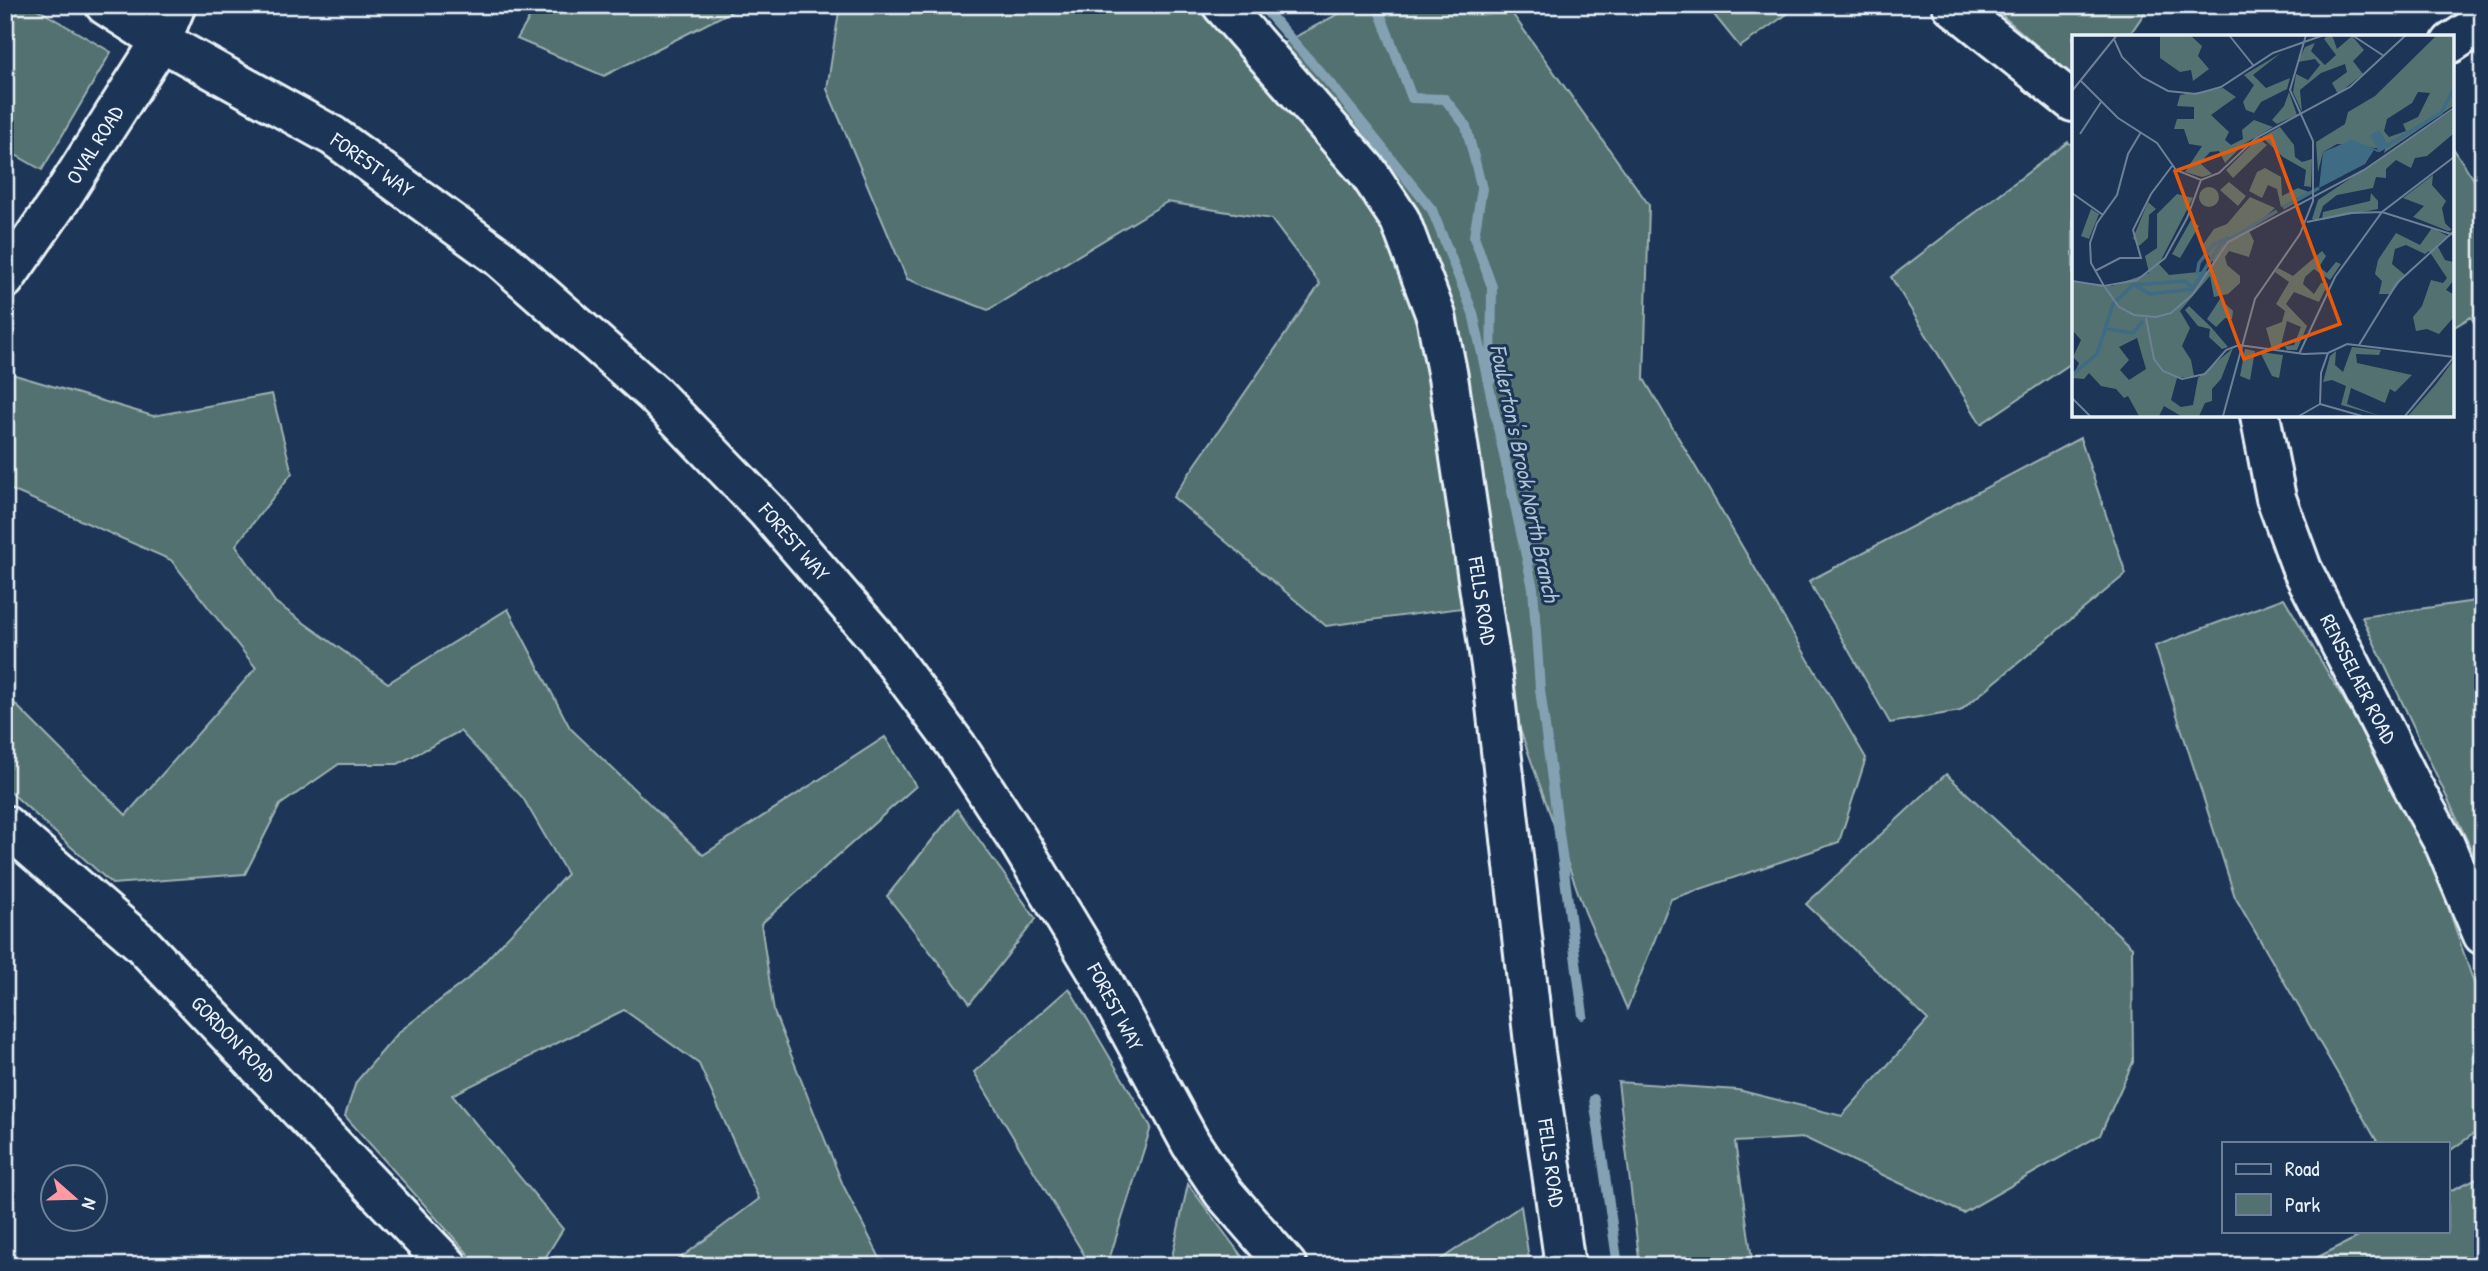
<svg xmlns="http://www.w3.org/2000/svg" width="2488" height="1271" font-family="'Patrick Hand',sans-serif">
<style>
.green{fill:#537170;stroke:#9eb1b4;stroke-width:2}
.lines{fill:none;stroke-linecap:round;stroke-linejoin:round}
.stream{stroke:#83a1b3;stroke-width:10}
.minor-casing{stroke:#e8f1f8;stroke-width:44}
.minor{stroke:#1d3557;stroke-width:38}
.labels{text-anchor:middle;stroke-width:6;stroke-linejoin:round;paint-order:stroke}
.street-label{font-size:21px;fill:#e8f1f8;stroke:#1d3557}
.water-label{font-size:23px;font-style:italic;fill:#adc2d0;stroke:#1d3557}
.inset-river{fill:none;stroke:#3f6b85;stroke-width:3.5}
.inset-road{fill:none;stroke:#6e8097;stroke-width:2}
.view{fill:#e8590c;fill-opacity:0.15;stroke:#e8590c;stroke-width:3.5}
.inset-edge{fill:none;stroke:#e8f1f8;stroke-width:3.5}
</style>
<rect width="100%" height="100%" fill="#1d3557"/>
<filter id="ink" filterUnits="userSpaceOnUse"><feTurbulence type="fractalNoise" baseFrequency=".0143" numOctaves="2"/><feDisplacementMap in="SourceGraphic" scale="14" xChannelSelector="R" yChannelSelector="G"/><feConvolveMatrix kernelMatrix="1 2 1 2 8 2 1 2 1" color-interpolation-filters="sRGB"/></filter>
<g filter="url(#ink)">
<!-- green -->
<path class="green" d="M5,5h25l81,47 -69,118 -37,-21z
M537,5h207l-140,71 -87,-37z
M840,5h378l43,50 94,-50h151l143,200 -5,174 222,379 -27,84 -168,57 -44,110 -42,-97 -109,-306 -150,20 -153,-129 147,-213 -49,-65 -104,-17 -179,108 -81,-31 -80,-190z
M1706,5h94l-60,42z
M1990,5h160l-22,32h-55v40z
M2068,142l5,4v216l-92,62 -90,-147z
M2451,145l32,48v146l-12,-22 -20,12z
M5,372l148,44 119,-22 20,79 -56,72 39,57 113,81 120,-74 62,119 133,127 182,-118 31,49 -155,138 13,88 69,173 41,81h-214l89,-67 -60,-135 -75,-54 -172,85 111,134 -23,37h-61l-134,-150 11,-34 43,-50 71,-55 97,-103 -44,-76 -63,-67 -62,33h-59l-59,41 -35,69 -133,10 -107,-97v-93l121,121 130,-147 -85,-108 -166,-73z
M2080,438l46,136 -166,137 -70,12 -81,-142z
M2284,598l140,238 59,174v117l-35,25v-9h-70l-143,-246 -80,-251z
M2483,600v274l-121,-257z
M1946,774l186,173 1,115 -33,73 -137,78 -158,-75 -70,4 18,124h-113l-22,-184 120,8 104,26 86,-96 -122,-116z
M957,809l79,110 -66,84 -83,-107z
M1069,988l82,139 -44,139h-16l-117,-194z
M2483,1175v91h-183l70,-35h78v-39z
M1188,1184l61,82h-79z
M1521,1206l9,60h-99z"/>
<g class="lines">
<!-- stream -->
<path class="stream" d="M1261,5l73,83 98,122 41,103 60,275 7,101 43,326
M1377,5l35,93 33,1 21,27 16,63 -8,47 18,51 -1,93
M1594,1099l24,167"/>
<!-- minor casing -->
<g class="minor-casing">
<path id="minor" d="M105,5l56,36 172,95 166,121 155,137 113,117 108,125 81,109 62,95 83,138 90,166 32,48 64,74
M1222,5l146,167 32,48 36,96 12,61 45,302 42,373 30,214
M1952,5l121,97
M2451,43l32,-21
M5,279l55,-79 101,-159 15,-36
M2260,415l16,83 26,71 110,216 33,60 38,90
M5,825l137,119 306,322"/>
</g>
<!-- minor -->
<use href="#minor" class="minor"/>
</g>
</g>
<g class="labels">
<!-- street labels -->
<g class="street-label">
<text transform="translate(95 145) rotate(-58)" y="7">OVAL ROAD</text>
<text transform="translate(372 165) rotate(35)" y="7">FOREST WAY</text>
<text transform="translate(794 542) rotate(49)" y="7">FOREST WAY</text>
<text transform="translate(1482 601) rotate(81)" y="7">FELLS ROAD</text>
<text transform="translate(2358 679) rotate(63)" y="7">RENSSELAER ROAD</text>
<text transform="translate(1115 1007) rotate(62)" y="7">FOREST WAY</text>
<text transform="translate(233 1039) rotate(46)" y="7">GORDON ROAD</text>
<text transform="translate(1551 1163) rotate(82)" y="7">FELLS ROAD</text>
</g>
<!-- water labels -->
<g class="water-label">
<text transform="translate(1525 473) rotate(78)" y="8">Foulerton's Brook North Branch</text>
</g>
</g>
<!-- overview -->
<g transform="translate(2072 35)">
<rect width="382" height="382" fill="#1d3557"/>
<path d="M88,0h30l12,11 -4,10 11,13 -16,12 -2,-11 -11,2 -20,-14zM256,0h4l5,14 15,-13 12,14 -11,11 10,13 -25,20 -6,-11 15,-11 -2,-8 -24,9 -21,17 2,22 -9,-20 3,-18 12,6 12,-15 -5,-6 -17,3 7,-15 10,-4 -4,8 14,14 11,-10 -12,-16zM365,0h16v71l-69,47 1,-4 -48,-5 -14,8 -5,20 -2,-30 29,-18 3,-12 27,-16zM346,57l12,1 -12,24 -15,7 3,7 -17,6 -5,-6 3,-12 25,-16zM209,18l-28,22 13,13 24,-10 -3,11 -26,13 -7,11 -8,-3 -3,-8 11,-17 -10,-10zM151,53l13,9 -25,18 18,17 -4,8 6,5 12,-6 -1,-9 12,-10 19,7 -29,17 -19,19 -6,-12 -9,1 -10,11 12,11 -10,3 -17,-5 17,-26 -13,-2 -5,-15h-10l3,-10h17v-12l-17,-1 3,-11zM217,57l8,23 -20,9 -5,-4 12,-14zM381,75v24l-26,22 -12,2 -4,10 -15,-8 -10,9v9l-10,-1 -3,11 -36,7 -14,11 -5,15 -6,-2 6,-19zM208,92l14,18 1,12 7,5 10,-3 -1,28 -7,-1 2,-16 -23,-13 -21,-20zM186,103l9,7 -34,33 -7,-8zM193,133l16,9 1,19 16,-8 11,4 -28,15 -4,-18 -9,-4 -6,13 -13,-7 8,-19zM361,140l-1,10 14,16 -4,7 3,15 7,7 -4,1 -35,-14 11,-11 -21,-8zM157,147l17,14 -8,10 -18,-16zM127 162a10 10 0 1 1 20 0a10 10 0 1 1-20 0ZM299,158l7,8v8l-56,11 1,-8 47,-11zM105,159l16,4 -34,66 10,11 39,-4 5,-9 -11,-16 12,-17 13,-5 23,-27 25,11 -26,23 5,10 -5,16 -20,-6 -4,6 2,8 13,11v7l-12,11 -14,3 -4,-21 -30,35 10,17 -8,18 9,14 3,16 -17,2 -6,22 10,7 12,-2 5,-27 35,-30 -12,31 -9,10v12l-7,2 -6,13h-18l-17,-10 -5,10h-20l-11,-20 -4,2 -8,-9 -15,-3 -12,-13 -5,6 -12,-1 7,-15 -6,-6 8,-17 -9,-10v-49l40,5 37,-13 -4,-17 12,-8v-34zM65,303l9,31 -17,11 -9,-10 9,-10 -10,-13zM76,167l8,7 -7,6 -1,23 -9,8 -6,-8zM19,174l8,5 -10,25 -8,-3zM119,185l8,6 -19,32 -8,-4zM360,193l16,8 -11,9 8,15 8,2v19l-7,9 7,4v24l-14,16 -12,-5 -11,2 -3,-14 9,-11 9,-26 12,3 4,-5 -18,-27 -4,3 -19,-9 -11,4 -3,15 13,11 -14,19h-12l3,-13 -7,-7 3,-14 18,-27 24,12zM250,216l4,5 -7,11 8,6 9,-11 5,2 -11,16 -16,-11 -9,8 -2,7 11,10 7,-11 7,1 -9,18 -25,-10 -8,12 21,22 -10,24h-10l-2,-4 9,-1 7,-18 -14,-6 -7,28h-8l-6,-21 16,-6 3,-11 -9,-7 13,-22 -14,-10 3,-4 15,8zM148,264l13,12 -1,8 -7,-1 -9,9 -9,-8zM117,271l22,21 17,20 -6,2 -13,-12 1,-8 -12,-3 -13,-16zM280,312l29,3 -2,5 -23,-1 1,9 55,12 -17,17 -5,-3 -5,14 -34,-15 -4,16 33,12 -39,-11 5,-19 -14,-6 -9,2 7,-26 6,-5 -1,14 8,7zM173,314l10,2 -5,29 -10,-4zM188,317l23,3 -4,23 -7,-2zM381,326v55h-45l28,-32z" fill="#537170" fill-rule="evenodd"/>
<path d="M307,95l10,16 -12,6 -3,-2 -9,14 -46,24 4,-36 29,-12 26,10 -8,-15z" fill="#3f6b85"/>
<path class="inset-river" d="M306,116l63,-38 13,-25M211,173l36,-20M125,239l2,-11 14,-18 16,-8M64,251l14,8 43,-5M35,294l26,4 10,-12M0,340l25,-21 16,-50 20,-19 52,-4 8,7 27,-43 57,-34"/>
<path class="inset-road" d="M157,0l24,30M280,0l32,21M42,4l8,18 20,20 26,14 28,3 25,-7 52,-34 51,-18M8,45l38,38 39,25 19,27 25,10 18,-7 37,-35 94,-51 56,-52M0,56l45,-56M69,97l-13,22 -11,41 -20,28 -7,20 1,20 13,23 33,-6 28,-22 22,-40 14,-38M8,99l21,-32M0,158l31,22M235,187l43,-9 32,-1 72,23M23,236l25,-13h21l-8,-28 18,-36 21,-28M0,246l32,5 15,21 15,8 22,2 15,-4 22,-19 35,-52 136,-72 90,-62M74,283l8,41 9,12 19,8 23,-5 21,-24 13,-5 65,9 24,-1 19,-9 107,13M287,310l38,-62 57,-52M227,319l36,-77 47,-65 72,-55M0,363l18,18M248,369l1,-31 7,-20M248,369l42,12M151,381l32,-117 45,-65 13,-33v-60l-23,-51 16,-55M227,381l21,-12M333,381l49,-59"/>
<path class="view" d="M199,101l69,188 -96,35 -69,-188z"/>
<rect width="382" height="382" class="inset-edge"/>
</g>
<!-- margin -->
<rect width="2488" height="1271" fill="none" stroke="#1d3557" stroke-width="28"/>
<rect x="14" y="14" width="2460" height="1243" fill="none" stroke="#e8f1f8" stroke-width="2.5" filter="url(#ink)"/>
<!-- legend -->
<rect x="2222" y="1142" width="228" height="91" fill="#1d3557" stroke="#6e8097" stroke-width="2"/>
<rect x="2236" y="1164" width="35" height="10" fill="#1d3557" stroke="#6e8097" stroke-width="2"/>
<text x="2285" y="1176" font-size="21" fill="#e8f1f8">Road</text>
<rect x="2236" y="1194" width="35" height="21" fill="#537170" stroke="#6e8097" stroke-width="2"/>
<text x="2285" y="1212" font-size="21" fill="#e8f1f8">Park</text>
<!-- north arrow -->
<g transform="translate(74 1198) rotate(110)"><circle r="33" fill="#1d3557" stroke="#6e8097" stroke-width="2"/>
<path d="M0-5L12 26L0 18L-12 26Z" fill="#ff9aa2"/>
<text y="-10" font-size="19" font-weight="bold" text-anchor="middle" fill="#e8f1f8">N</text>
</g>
</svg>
